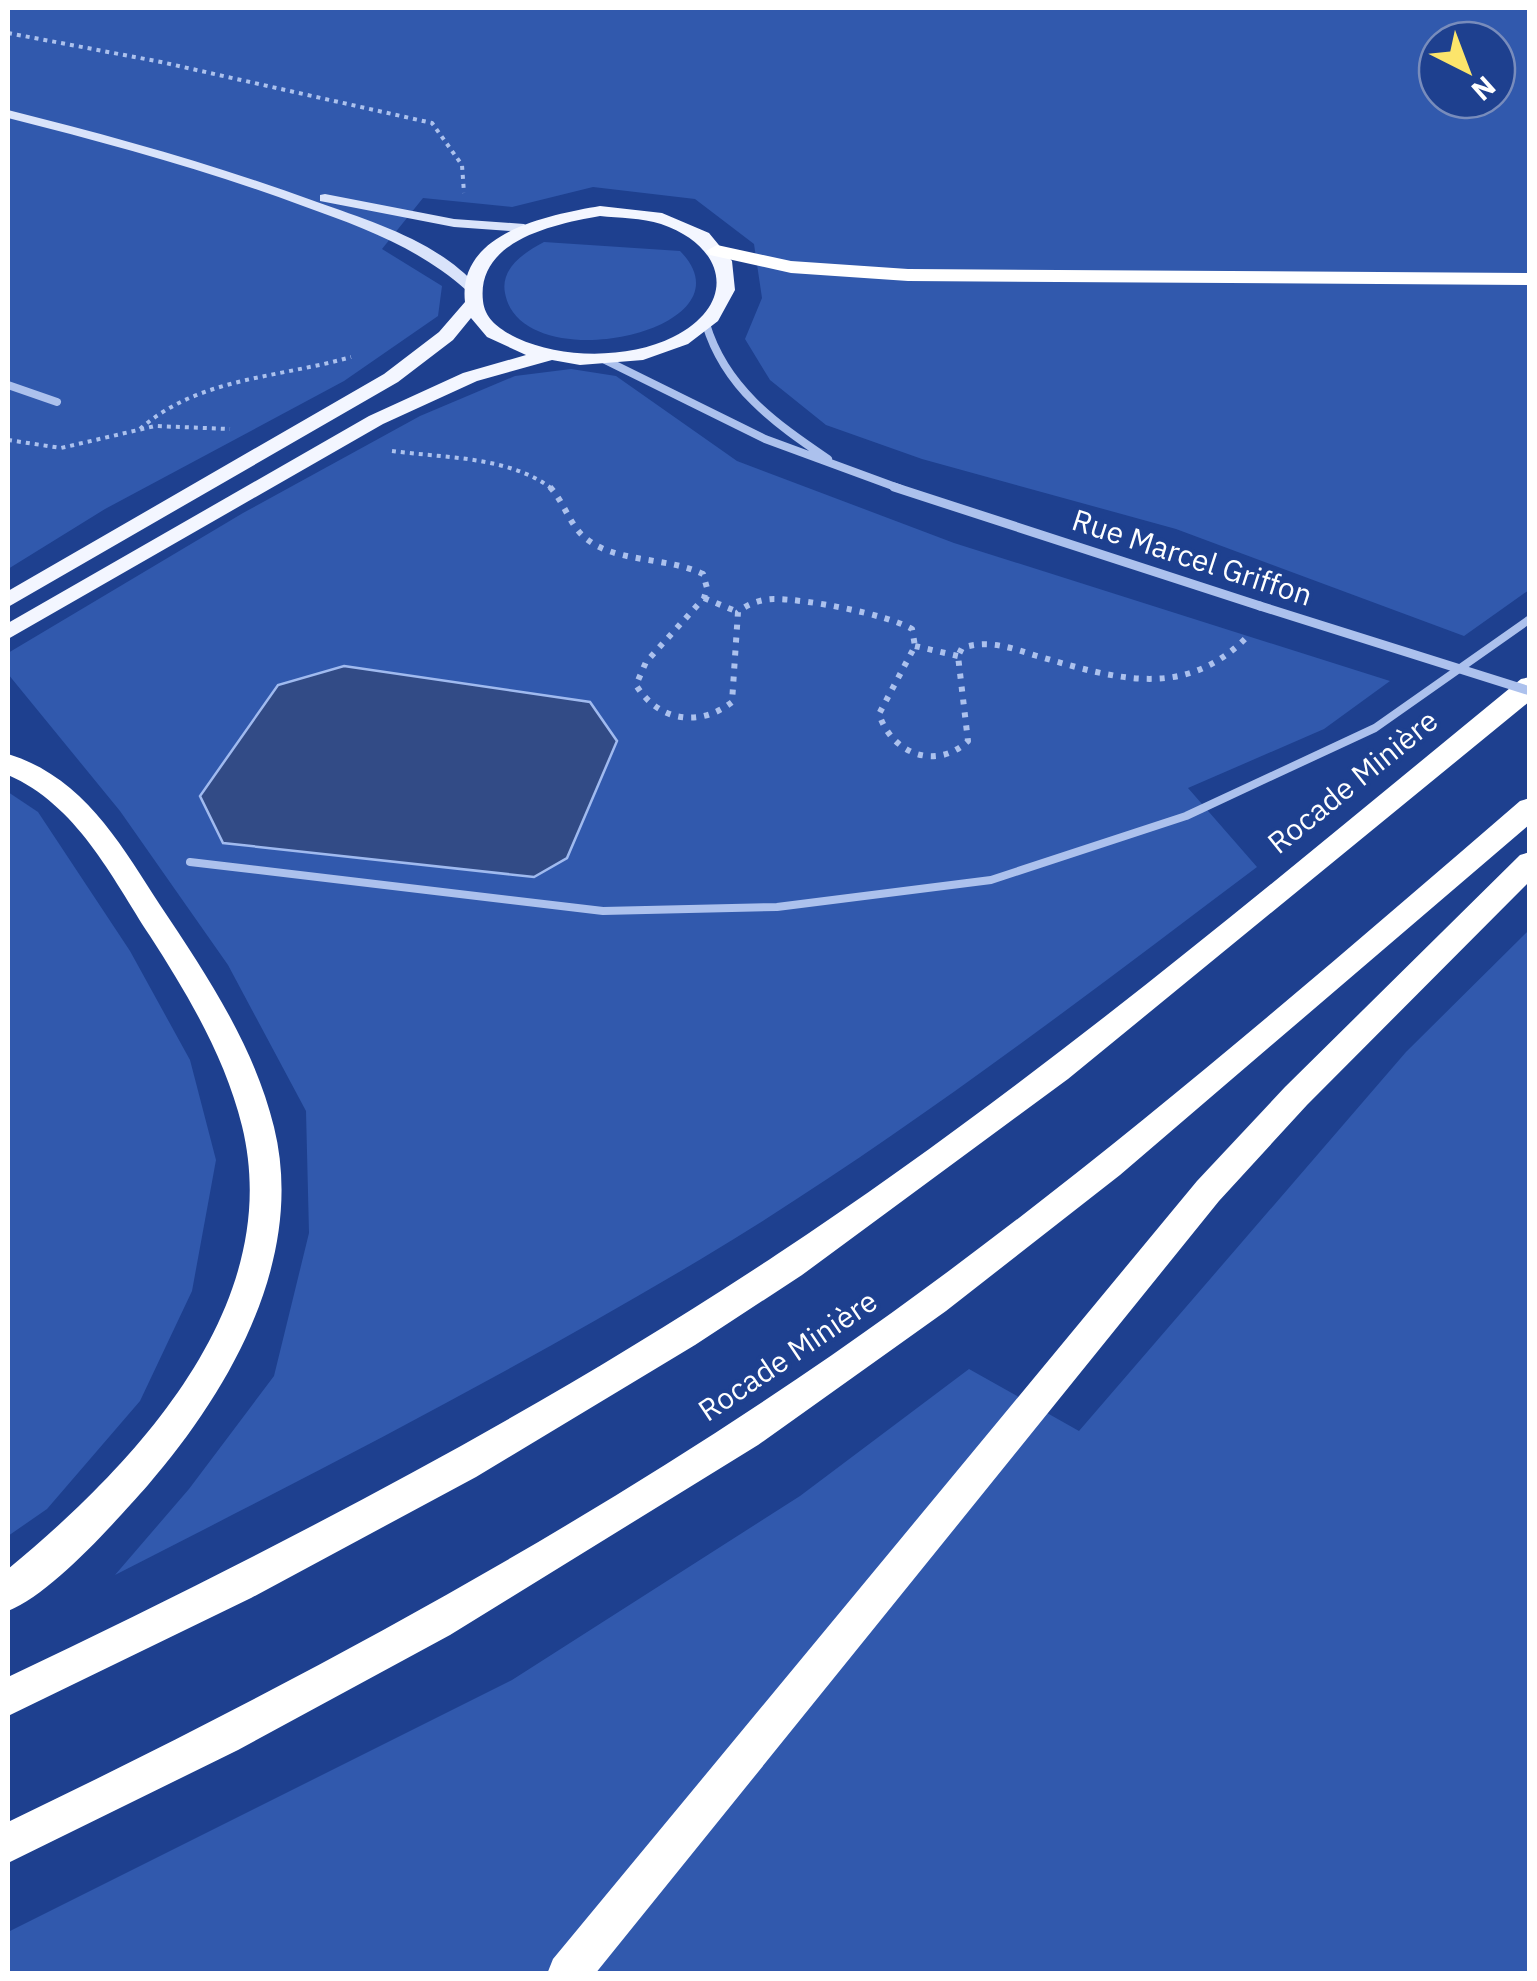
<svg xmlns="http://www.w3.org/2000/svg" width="1537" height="1981" font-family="'IBM Plex Sans',sans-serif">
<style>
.green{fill:#3159ad;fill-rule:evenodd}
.water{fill:#324b86;stroke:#a0baef;stroke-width:2.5}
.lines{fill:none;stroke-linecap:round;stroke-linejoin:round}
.path-far1{stroke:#acc1ed;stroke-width:4;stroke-dasharray:4 5;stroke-linecap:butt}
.path{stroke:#acc1ed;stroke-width:6;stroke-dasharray:5 8;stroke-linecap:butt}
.lane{stroke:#acc1ed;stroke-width:8}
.street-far1{stroke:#acc1ed;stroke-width:8}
.street{stroke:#acc1ed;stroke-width:9}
.secondary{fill:#d9e3fa;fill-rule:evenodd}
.primary{fill:#f3f6ff;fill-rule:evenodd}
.highway{fill:#fff;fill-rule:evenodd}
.street-bridge{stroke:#acc1ed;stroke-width:9}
.labels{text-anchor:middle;stroke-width:8;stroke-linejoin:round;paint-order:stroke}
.street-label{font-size:30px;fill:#fff;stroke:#1e408f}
</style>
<rect width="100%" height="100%" fill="#1e408f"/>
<!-- green -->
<path class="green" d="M8,8h1521v582l-65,46 -288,-107 -254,-70 -96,-34 -56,-45 -25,-41 17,-41 -8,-54 -59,-45 -102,-12 -81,20 -89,-9 -41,51 60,37 -4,30 -94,65 -239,128 -97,60zM1437,40h60v60h-60z
M544,242l136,9c79,80 -159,131 -175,42 -5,-25 20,-41 39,-51z
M571,369l45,7 121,85 217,82 436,138 -66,48 -136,59 69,79c-181,136 -361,275 -556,392 -191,114 -388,215 -586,316l74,-86 85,-113 35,-143 -3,-122 -78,-146 -108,-154 -112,-137v-21l235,-140 177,-97 95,-40z
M8,792l30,20 92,139 60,109 26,100 -24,131 -52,110 -93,108 -39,27z
M1529,930v1043l-1521,1v-42l504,-252 288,-184 169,-127 110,62 327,-379z"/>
<!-- water -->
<path class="water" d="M344,666l246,36 27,39 -50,117 -33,19 -311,-34 -23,-47 78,-111z"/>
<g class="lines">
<!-- path-far1 -->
<path class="path-far1" d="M8,33l153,29 271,61 30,42 2,28
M140,429c59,-52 139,-51 211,-72
M8,440l53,8 94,-22 75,3
M392,451c51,7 118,5 160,38"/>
<!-- path -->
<path class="path" d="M550,487c13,14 18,33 31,47 29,30 86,22 122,40l4,14 -3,10 -58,64 -10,23c22,36 63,43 96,17l6,-90c9,-8 24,-13 36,-13 32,0 112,15 138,30l3,17 -36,68c13,40 57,57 89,27l-10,-85 4,-8c27,-9 49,0 75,8 80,23 148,45 212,-21
M704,598l34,14
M915,646l43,10"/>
<!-- lane -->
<path class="lane" d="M190,862l413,49 174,-4 214,-27 195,-64 189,-88 155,-109"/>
<!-- street-far1 -->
<path class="street-far1" d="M706,324c19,64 69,99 122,135
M603,359l162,80 136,50
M8,385l49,17"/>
<!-- street -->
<path class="street" d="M894,487l366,119"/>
<!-- secondary -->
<path class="secondary" d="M8,110c104,26 208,55 309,92 56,20 120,39 161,85l-12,3c-47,-42 -104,-63 -163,-84 -97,-36 -196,-63 -295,-88z
M325,194l129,25 70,5 7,4 -7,4 -70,-5 -134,-26v-6z"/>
<!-- primary -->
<path class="primary" d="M600,206l62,7 47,20 23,28 3,29 -17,31 -30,23 -45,16 -63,5 -28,-5 -75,21 -94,43 -375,215v-16l361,-207 94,-43 63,-18 -39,-18 -16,-19 -18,22 -55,42 -390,225v-16l376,-217 55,-42 26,-30c-8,-70 84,-87 135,-96zM600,216c19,2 42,2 61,8 65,22 78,80 12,113 -44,22 -111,22 -156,1 -16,-8 -32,-18 -34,-37 -7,-61 72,-77 117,-85z"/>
<!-- highway -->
<path class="highway" d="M717,245l74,16 117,8 622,4v12l-622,-4 -117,-8 -81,-18 -4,-4z
M1530,677v24l-462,378 -266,196 -107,70 -219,132 -225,121 -243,118v-39c264,-126 524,-260 768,-422 262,-173 502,-377 745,-576z
M8,754c75,23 112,89 152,151 46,69 94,140 114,222 32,130 -43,262 -126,358 -33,37 -95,108 -140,126v-42c126,-104 278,-263 234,-443 -17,-69 -54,-131 -92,-190 -39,-60 -73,-131 -142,-161z
M1530,798v26l-410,351 -174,136 -188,134 -308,190 -212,115 -230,113v-41c285,-137 563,-287 824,-467 242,-168 465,-362 688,-554z
M1530,852v29l-223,224 -88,96 -624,773h-48l6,-15 644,-778 88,-94 235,-232z"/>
<!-- street-bridge -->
<path class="street-bridge" d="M1260,606l270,85"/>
</g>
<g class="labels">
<!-- street labels -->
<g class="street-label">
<text transform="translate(1192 558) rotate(18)" y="10">Rue Marcel Griffon</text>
<text transform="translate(1353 782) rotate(-39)" y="10">Rocade Minière</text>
<text transform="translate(788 1356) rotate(-34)" y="10">Rocade Minière</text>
</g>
</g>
<!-- border -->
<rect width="1537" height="1981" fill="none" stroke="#ffffff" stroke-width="20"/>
<!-- north arrow -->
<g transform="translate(1467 70) rotate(138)"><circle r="48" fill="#1e408f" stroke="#788cbc" stroke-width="2.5"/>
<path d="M0-8L18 38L0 25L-18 38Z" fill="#fce56b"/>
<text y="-15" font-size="28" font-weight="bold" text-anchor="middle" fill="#ffffff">N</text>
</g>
</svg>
